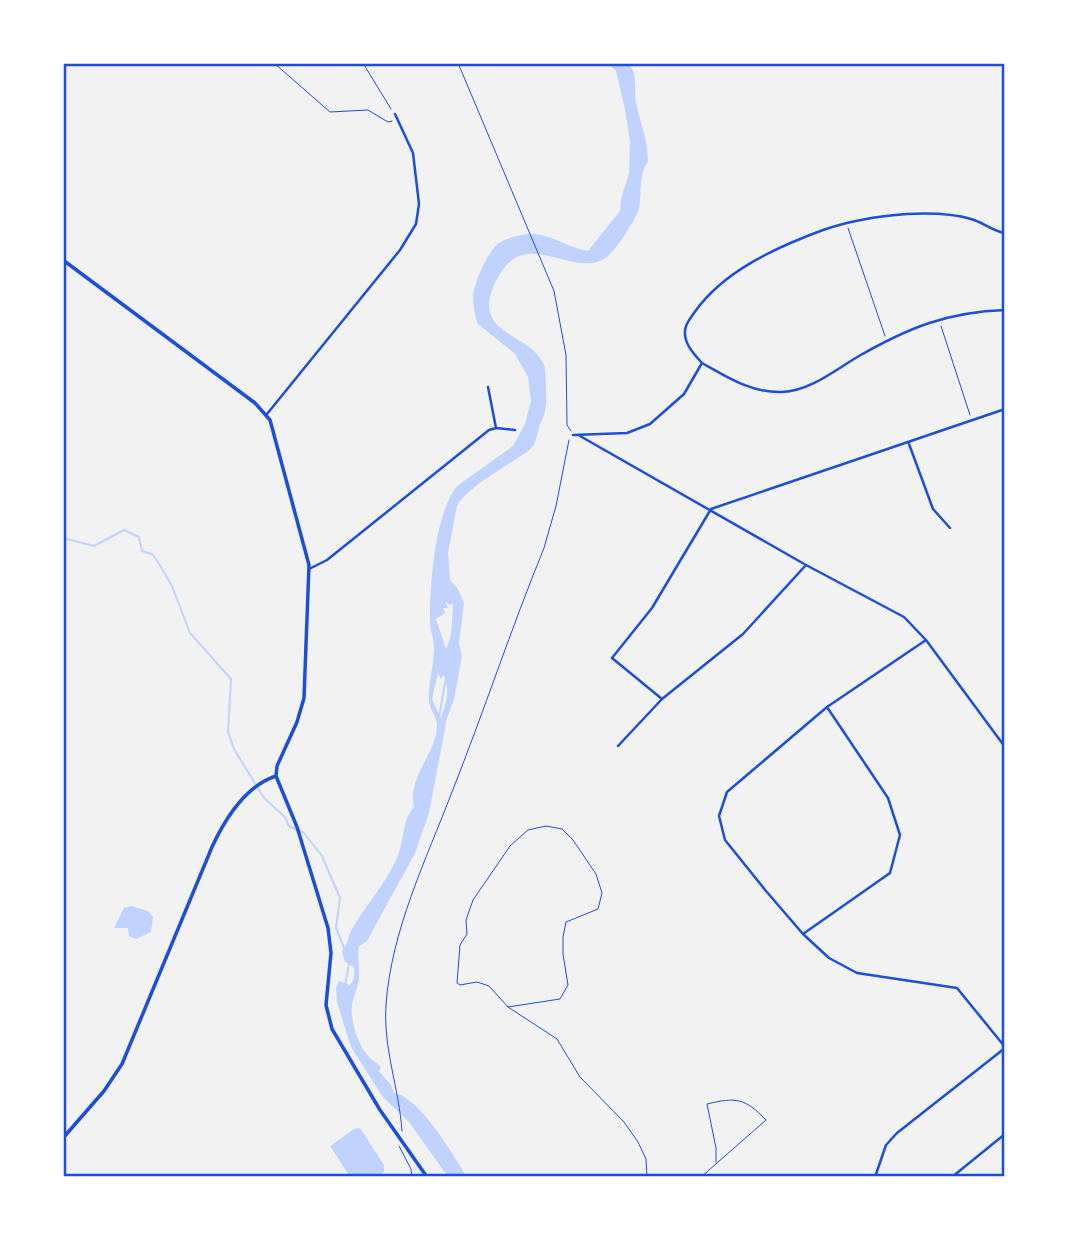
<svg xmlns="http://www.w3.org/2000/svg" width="1068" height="1240" font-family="Roboto,sans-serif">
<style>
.water{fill:#bfd3fe;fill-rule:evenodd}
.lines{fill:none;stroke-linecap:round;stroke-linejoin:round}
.stream{stroke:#bfd3fe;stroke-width:2}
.path{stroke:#1d4ed8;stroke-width:1}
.service{stroke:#1d4ed8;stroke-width:1}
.minor{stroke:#1d4ed8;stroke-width:2.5}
.tertiary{stroke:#1d4ed8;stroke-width:3.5}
.neatline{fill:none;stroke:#1d4ed8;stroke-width:2.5}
</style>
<rect width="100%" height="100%" fill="#f2f2f2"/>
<!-- water -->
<path class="water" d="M607,63h21c11,11 5,29 9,43 4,20 11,35 11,56 -10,12 -6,31 -9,46 -2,10 -23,42 -32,49 -36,25 -83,-37 -112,26 -25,53 36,49 49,82 2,7 2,19 2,26 1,11 0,21 -5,31 -4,7 -3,18 -9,25 -2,4 -9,7 -13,10 -17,12 -51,30 -62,49l-9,47 2,27 8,9 6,14 -5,40 3,13 -8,43 -7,19 -18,95 -14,40 -48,88 -8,5c-2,11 1,22 0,33 -1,9 -6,17 -7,26 -2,16 6,40 17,52 3,4 8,5 12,10l-2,4 12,14 3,8c25,3 60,63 73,84h-14l-7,-3 -37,-52 -26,-25 -32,-50 -14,-45 -1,-15 3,-6 11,4 4,-6v-12l-9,-5 -3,-11c6,-7 6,-15 11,-24 14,-23 33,-44 44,-69 8,-18 4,-37 17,-51 -7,-31 23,-53 23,-82 0,-8 -7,-15 -8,-24 -1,-17 5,-35 5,-53 0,-9 -4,-18 -4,-27 0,-36 4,-105 27,-135l56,-40 12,-22 6,-23 -3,-24 -13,-23 -38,-31c-2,-9 -4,-18 -4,-27 1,-13 16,-47 26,-53 12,-7 29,-11 42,-8 17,4 30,13 47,16l32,-40 1,-12 8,-26 1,-31 -5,-33 -9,-38zM445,601l5,4 3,-2c-1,15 0,32 -7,46l-10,-30 9,-6 -2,-5h5zM438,673l3,6 2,-4c8,13 3,29 -2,43l-9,-19z
M131,906l17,5 5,6 -2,15 -15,7 -7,-3 -1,-8h-14l10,-20z
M360,1128l24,37v7l-7,5h-27l-20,-31 24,-17z"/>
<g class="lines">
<!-- stream -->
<path class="stream" d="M63,538l31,8 30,-16 15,7 3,14 10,3 6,8 14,24 18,47 41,46 -3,53 6,17 30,49 21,19 4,9 15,7 18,23 18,42 -4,30 9,22
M439,717l7,-39
M345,986l4,-22"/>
<!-- path -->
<path class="path" d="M274,63l56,49 38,-2 20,12 4,-1
M363,63l28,46
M458,63l96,228 12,64 1,70 4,6
M848,228l37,108
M941,326l29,89
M508,1007l52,-8 8,-14 -5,-31v-17l3,-15 32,-13 4,-16 -6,-19 -23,-34 -11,-11 -16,-3 -18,4 -18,16 -37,54 -7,20 1,14 -7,11 -3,38 3,2 17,-3 12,4 19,21 49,32 23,38 44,45 14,20 8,17 1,18
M402,1131c-3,-43 -19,-83 -16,-126 5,-74 40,-145 66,-213 32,-81 59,-163 92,-244l12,-42 13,-66
M399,1146l12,23 1,8"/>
<!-- service -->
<path class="service" d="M701,1177l65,-57c-21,-22 -30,-23 -59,-16l9,44v14"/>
<!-- minor -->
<path class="minor" d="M702,363c25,14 49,30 80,29 28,-1 53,-22 77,-36 49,-28 88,-44 146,-46
M488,387l8,41
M267,414l133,-164 16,-26 3,-20 -6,-51 -18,-39
M573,435l54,-2 23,-9 34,-30 18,-31c-8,-9 -18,-19 -17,-32 0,-7 5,-12 9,-18 29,-42 83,-66 129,-83 26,-9 56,-14 84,-16 20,-1 44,-1 64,5 12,3 21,12 34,14
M580,436l226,129 98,52 22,23 79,107
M909,444l24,65 17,19
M309,569l18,-9 162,-130 7,-2 19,2
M926,640l-99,67 -100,85 -8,24 6,24 41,51 37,43 26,24 28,15 100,15 48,59
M662,699l-50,-41 40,-50 59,-99 294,-100
M618,746l44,-47 81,-65 63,-69
M803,934l87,-61 10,-38 -12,-37 -61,-91
M875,1177l11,-32 11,-12 108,-85
M952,1177l53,-43"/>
<!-- tertiary -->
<path class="tertiary" d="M63,260l192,143 15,17 39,145 -5,133 -7,24 -20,44 -1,10 21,51 31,101 3,25 -5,52 6,24 48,81 47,67
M63,1138l41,-47 18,-27 90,-217c13,-28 33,-61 64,-71"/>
</g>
<!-- border -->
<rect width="1068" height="1240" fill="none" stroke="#ffffff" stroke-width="130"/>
<rect x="65" y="65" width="938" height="1110" class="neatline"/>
</svg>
